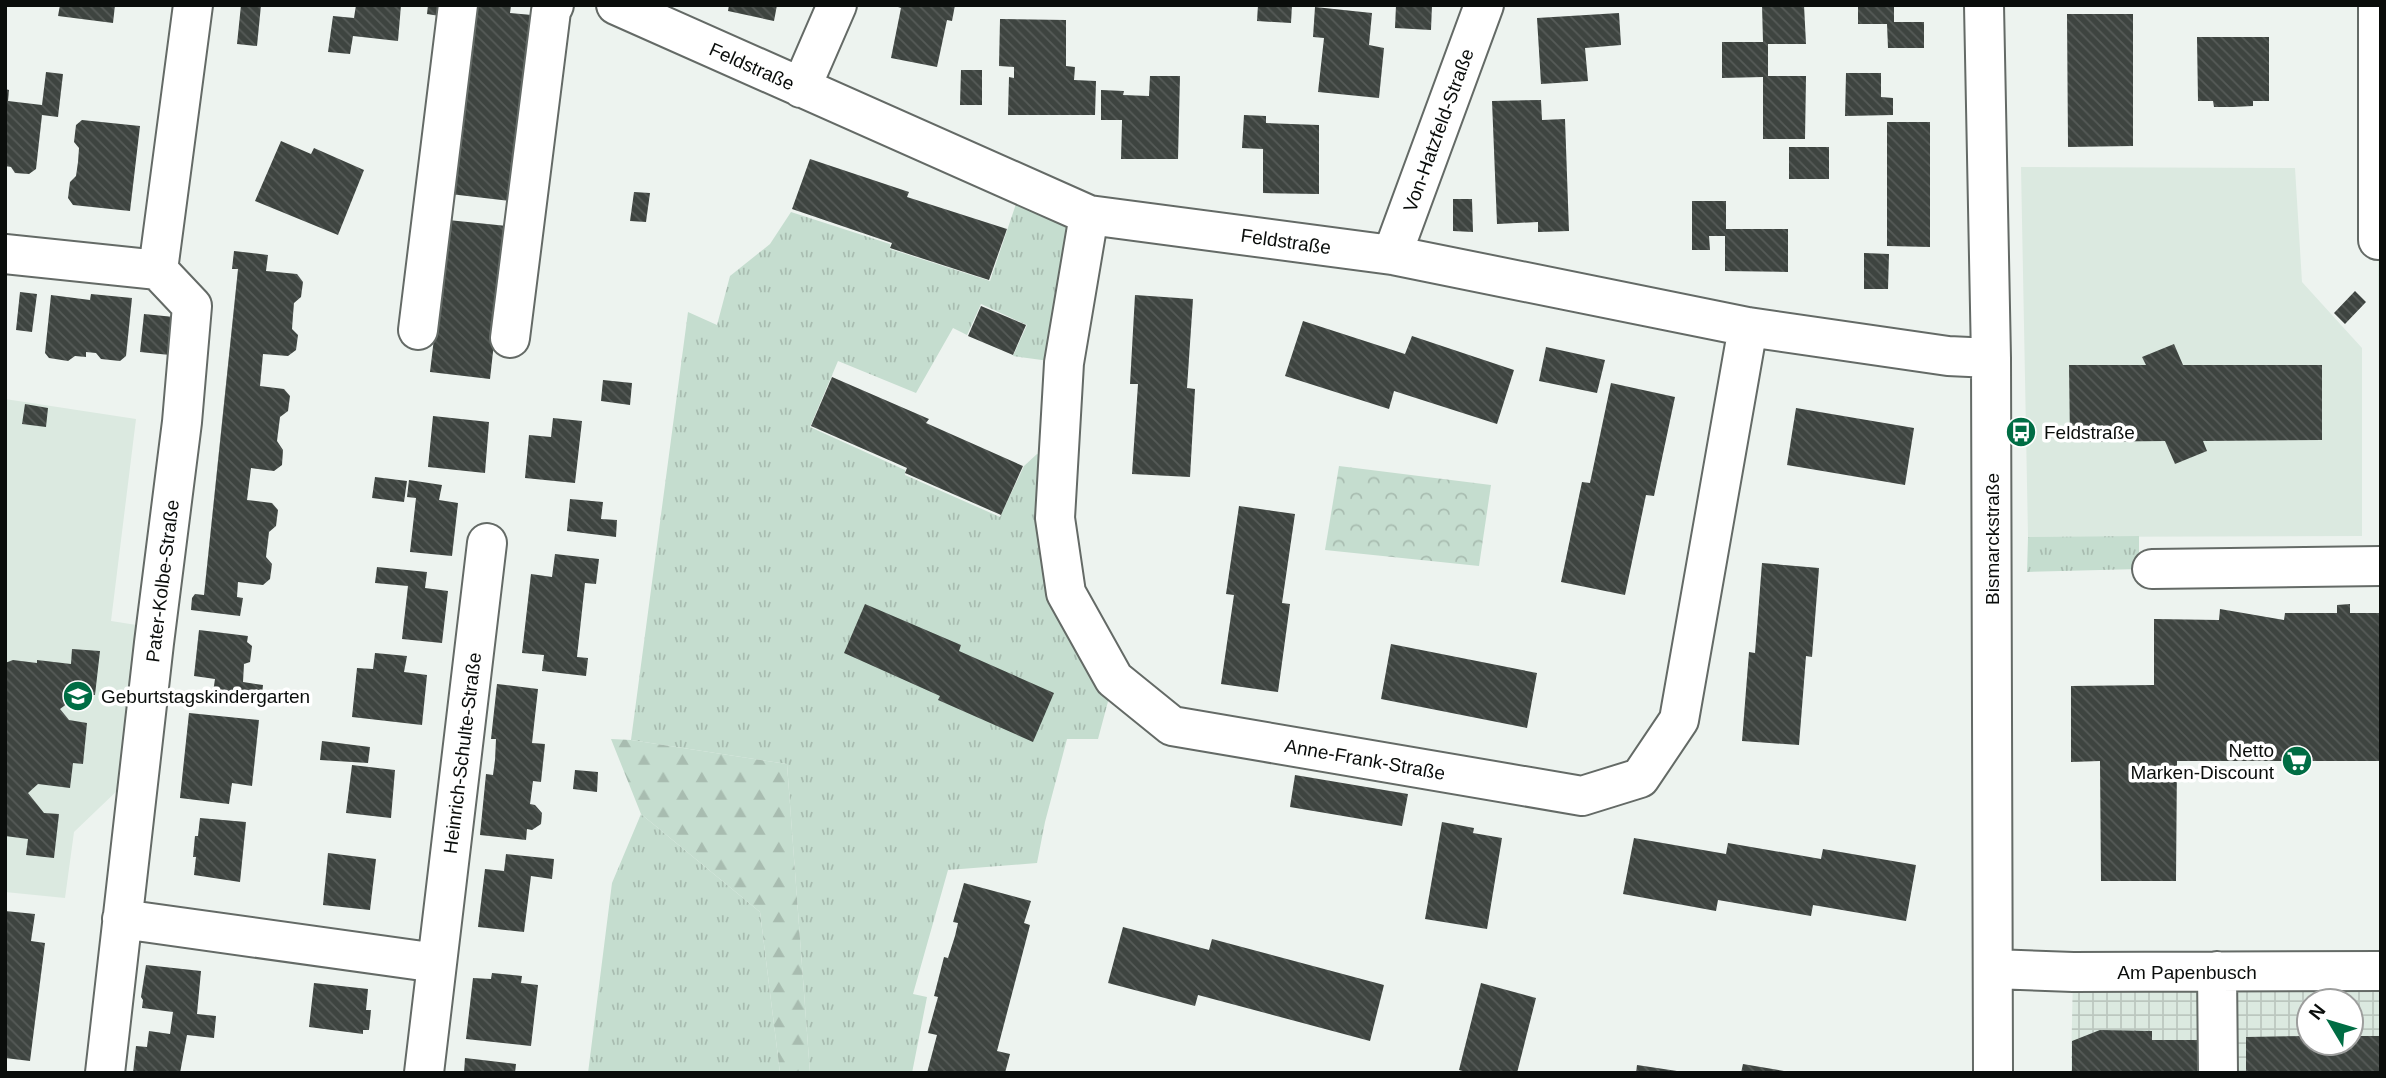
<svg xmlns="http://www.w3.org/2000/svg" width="2386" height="1078" font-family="Arial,sans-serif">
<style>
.built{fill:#dbe9e0}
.industrial{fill:url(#industrial-grid);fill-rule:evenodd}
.grass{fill:url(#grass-tufts)}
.forest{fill:url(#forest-firs)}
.park{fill:url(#park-crowns)}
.building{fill:url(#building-back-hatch)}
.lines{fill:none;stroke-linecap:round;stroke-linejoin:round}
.minor-casing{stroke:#646a66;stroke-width:42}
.minor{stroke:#fff;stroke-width:38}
.labels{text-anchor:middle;stroke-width:7;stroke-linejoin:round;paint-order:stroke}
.street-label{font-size:19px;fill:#0a0d0b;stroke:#fff}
.poi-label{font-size:19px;fill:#0a0d0b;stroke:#fff;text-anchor:start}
</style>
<defs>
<pattern id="industrial-grid" width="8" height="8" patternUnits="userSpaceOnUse" patternTransform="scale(1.75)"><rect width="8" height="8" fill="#dbe9e0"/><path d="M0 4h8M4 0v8" fill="none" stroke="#bbc7bf"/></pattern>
<pattern id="grass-tufts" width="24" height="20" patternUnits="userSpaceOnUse" patternTransform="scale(1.75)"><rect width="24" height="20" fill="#c5ddcf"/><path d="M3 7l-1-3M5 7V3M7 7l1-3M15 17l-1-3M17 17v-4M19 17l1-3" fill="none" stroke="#a8bcb0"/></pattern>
<pattern id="forest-firs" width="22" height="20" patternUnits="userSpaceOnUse" patternTransform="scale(1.75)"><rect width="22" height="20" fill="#c5ddcf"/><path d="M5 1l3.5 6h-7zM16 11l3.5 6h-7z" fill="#a8bcb0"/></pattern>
<pattern id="park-crowns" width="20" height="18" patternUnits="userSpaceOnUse" patternTransform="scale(1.75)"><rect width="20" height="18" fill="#c5ddcf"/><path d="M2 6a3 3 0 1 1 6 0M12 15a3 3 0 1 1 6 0" fill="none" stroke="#a8bcb0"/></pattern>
<pattern id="building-back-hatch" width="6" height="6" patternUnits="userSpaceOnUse" patternTransform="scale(1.75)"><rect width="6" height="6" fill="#3e4440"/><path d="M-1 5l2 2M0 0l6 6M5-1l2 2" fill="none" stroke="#565b58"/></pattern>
</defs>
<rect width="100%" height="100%" fill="#edf3ef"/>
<!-- built -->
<path class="built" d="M2381,5v561h-1l-2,-326z
M2021,167l274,1 7,114 60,66v188l-334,1z
M5,399l131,20 -25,202 45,7 -11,136 -71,68 -9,66 -60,-6z"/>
<!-- industrial -->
<path class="industrial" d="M2073,972l308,2v99h-310zM2309,1001h42v42h-42z"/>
<!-- grass -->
<path class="grass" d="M1022,186l67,29 -25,148 -51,-7 14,-31 -46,-21 -14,31 -14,-7 -37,65 -78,-32 -28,66 95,43v5l95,42 24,-51 13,-12 21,9 -3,55 59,161 -16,60h-31l-22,83 -8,41 -89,7 -35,124 14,3 -15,76h-102l-23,-309 -156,-24 57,-428 29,13 13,-49 40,-32 21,-32 99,32v5l100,32z
M2139,536v33l-112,3 1,-35z
M641,814l119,98 20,161h-192l24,-190z"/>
<!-- forest -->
<path class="forest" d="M611,739l20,1 156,24 23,309h-30l-20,-161 -119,-98z"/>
<!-- park -->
<path class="park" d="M1339,466l152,19 -12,81 -154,-16z"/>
<!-- building -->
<path class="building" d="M60,5h55l-2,18 -55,-7z
M241,5h20l-4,41 -20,-2z
M356,5h45l-3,36 -45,-5 -3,18 -22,-2 5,-36 21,2z
M428,5h20l-2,12 -19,-3z
M471,5l40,1 -1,7 22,2 -21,186 -61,-7z
M729,5h48l-3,16 -46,-10z
M892,5h63l-3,16 -5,-1 -10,47 -46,-9 10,-50z
M1258,5h34l-1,18 -34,-2z
M1396,5h36l-1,25 -36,-2z
M1762,5h42l2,39h-38v32h38l-1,63h-42v-62l-41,1v-36h41z
M1858,5l36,1v16h30v26h-36l-1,-24h-29z
M1315,7l57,6 -3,32 15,3 -5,50 -61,-6 6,-54 -11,-1z
M1619,13l2,32 -36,3 3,33 -47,3 -4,-66z
M2067,14h66v132l-65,1z
M1000,19l66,1v46l9,1 -1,13 22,1 -1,34h-87l1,-38 5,1v-11l-15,-1z
M2197,37h72v64h-16v5l-20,1h-19l-1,-6h-15z
M961,70h21v35h-22z
M46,72l17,2 -5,43 -16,-2 -6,54 -7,5 -14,-1 -4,-6 -6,-1v-77l4,1 -1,11 34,4z
M1846,73h35v24l12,1v17l-48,1z
M1150,76h30l-2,83h-57l1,-39h-21v-30l23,1 -1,4 26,1z
M1541,100l1,20 23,-1 4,112 -31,1v-10l-41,2 -5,-123z
M1244,115l22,1v7l53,2v69l-56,-1v-44l-21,-1z
M82,120l58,6 -10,85 -57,-6 -5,-7 2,-16 6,-6 2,-14 1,-14 -5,-6 2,-17z
M1887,122h43v125l-43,-1z
M281,141l30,13 3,-6 50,22 -26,65 -83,-34z
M1789,147h40v32h-40z
M810,159l99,33 -2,5 100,32 -18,51 -99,-32 2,-5 -100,-34z
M634,192l16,1 -4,29 -16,-1z
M1453,199h19l1,33 -20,-1z
M1692,201h34v28h62v43l-63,-1v-35h-16l1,14h-18z
M448,220l59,6 -17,153 -60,-7z
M234,251l34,4 -2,16 31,3 6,8 -2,15 -7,6 -1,12 -1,14 6,6 -2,15 -8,6 -25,-2 -3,32 24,3 6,7 -2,15 -8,6 -3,24 6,9 -1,15 -8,6 -23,-3 -4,32 25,3 6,7 -2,16 -7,6 -3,25 6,7 -2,15 -7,6 -25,-3 -1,15 6,1 -3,18 -49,-6 1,-12 3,-4 9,1 34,-326h-6z
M1864,253l25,1 -1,35h-24z
M2355,291l11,11 -21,22 -11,-11z
M20,292l17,2 -5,38 -16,-2z
M91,294l41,4 -6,58 -6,5 -19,-2 -5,-6 -10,-1v5l-11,-1 -7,5 -19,-3 -4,-5 6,-58 39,5z
M1135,295l58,4 -6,89 8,1 -5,88 -58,-3 6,-90h-8z
M981,306l45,19 -13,30 -45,-19z
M144,314l30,3 -4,38 -30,-3z
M1303,321l102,33 7,-18 102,34 -17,54 -103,-33 -5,18 -104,-33z
M2174,344l9,21h139v75l-119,1 4,10 -32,13 -10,-23 -95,1 -1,-77h77l-4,-8z
M1546,347l59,13 -8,33 -58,-12z
M832,377l97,42 -3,4 97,43 -22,49 -96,-42 2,-5 -96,-42z
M603,380l29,3 -2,22 -29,-4z
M1611,383l64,14 -21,99 -8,-1 -21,100 -64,-13 21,-100 8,1z
M25,404l23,4 -2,19 -24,-3z
M1796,408l118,20 -9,57 -118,-20z
M433,416l56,6 -4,51 -57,-6z
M553,418l29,3 -7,62 -50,-5 4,-43 22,2z
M375,477l32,4 -3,21 -32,-4z
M409,480l33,5 -3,15 19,3 -6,53 -42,-4 6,-54 -9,-1z
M570,499l33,3 -2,17 16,1 -1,17 -49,-6z
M1239,506l56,8 -13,89 8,1 -12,88 -57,-8 13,-89 -8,-1z
M555,554l44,5 -3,25 -11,-1 -8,74 11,1 -2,18 -44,-5 2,-16 -22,-2 9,-79 21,3z
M1762,563l57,5 -7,89 -6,-1 -7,89 -57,-4 7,-89 6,1z
M377,567l50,5 -2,16 23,3 -6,52 -40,-4 6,-53 -33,-3z
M865,604l96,41 -2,6 95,42 -21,49 -95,-42 2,-4 -96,-43z
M2350,604v9h31v148h-204l-1,120h-75l-1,-120 -29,1v-76l83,-1v-66l65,1 1,-11 64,11 1,-7h52v-8z
M199,630l49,6 -1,6 5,4 -2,16 -6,2 -1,18 20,3 -2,19 -49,-5 3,-20 -21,-3z
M1391,644l146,29 -10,55 -146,-29z
M72,649l28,2 -5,44 -15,-1 -20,15 9,11 18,3 -4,41 -10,-1 -3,25 -32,-4 -10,9 16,20 15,1 -5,44 -28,-3 2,-16 -23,-3v-173l8,-3 24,3v-3l34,4z
M375,653l32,3 -3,16 23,3 -5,50 -70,-8 5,-49 16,1z
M497,684l41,5 -6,54 13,1 -4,38 -8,-1 -3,23 5,1 7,8 -1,11 -9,6 -5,-1 -1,11 -46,-5 6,-61 7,1 2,-15 1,-21h-5z
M189,713l70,7 -7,66 -20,-3 -3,21 -49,-6z
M322,741l48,6 -2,16 -48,-3z
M352,765l43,5 -4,48 -45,-5z
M575,770l23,2 -1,20 -24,-3z
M1295,775l113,19 -6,32 -112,-19z
M200,818l46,4 -6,60 -46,-7 2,-18h-3l2,-21h3z
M1442,822l32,6 -1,5 29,5 -15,91 -62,-10z
M1634,838l92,16 2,-11 93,16 2,-10 93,16 -10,56 -93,-16 -2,11 -93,-16 -2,11 -93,-17z
M328,853l48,6 -6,51 -47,-5z
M506,854l48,5 -2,20 -21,-3 -7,56 -46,-5 7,-58 19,2z
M964,883l67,18 -7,22 6,2 -33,126 13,3 -5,19h-78l10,-38 -9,-2 10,-36 -4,-1 10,-39 4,1 7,-22 3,-13 -5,-1z
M5,911l30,3 -4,27 14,2 -15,118 -25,-3z
M1123,927l86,23 3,-11 172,46 -14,56 -172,-46 -3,11 -87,-23z
M146,965l55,6 -4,43 19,2 -2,22 -27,-3 -7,38h-47l3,-27 11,1 2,-16 21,3 3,-22 -31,-4 1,-8 -2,-3z
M492,973l30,3 -1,7 17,2 -7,61 -65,-7 7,-61 18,1z
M314,983l54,6 -2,21h5l-2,20h-6v4l-54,-7z
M1481,983l55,15 -19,75h-47l-11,-3z
M2100,1030l52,1v9h56l-1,33h-135v-32z
M2309,1036v7h42v-7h30v37h-135v-36z
M465,1058l51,6 -1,9h-51z
M1743,1064l41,7 -1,2h-42z
M1637,1065l40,6v2h-41z"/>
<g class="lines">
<!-- minor casing -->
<g class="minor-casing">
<path id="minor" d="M616,5l473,210 303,40 356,72 200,29 43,2
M1984,5l7,353 2,715
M2378,5v235
M801,88l36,-83
M1089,215l-25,148 -9,155 11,75 48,86 58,47 410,70 58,-18 39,-58 69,-393
M5,254l153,16
M1392,255l92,-250
M418,330l40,-325
M510,338l41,-327 3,-6
M2152,569l229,-3
M122,919l315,44
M1993,969l80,3 308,-1
M2217,971l1,102
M105,1073l49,-430 28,-221 10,-116 -34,-36 35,-265
M424,1073l63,-530"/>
</g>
<!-- minor -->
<use href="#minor" class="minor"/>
</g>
<!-- icons -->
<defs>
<g id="bus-disc" transform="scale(1.575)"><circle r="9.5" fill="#006d44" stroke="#fff"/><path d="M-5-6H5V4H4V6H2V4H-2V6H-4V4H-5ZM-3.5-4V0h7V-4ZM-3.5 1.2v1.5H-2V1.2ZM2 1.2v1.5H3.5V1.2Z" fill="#fff"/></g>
<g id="school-disc" transform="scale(1.575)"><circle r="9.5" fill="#006d44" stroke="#fff"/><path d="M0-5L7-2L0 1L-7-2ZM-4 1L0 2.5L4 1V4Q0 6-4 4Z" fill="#fff"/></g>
<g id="supermarket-disc" transform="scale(1.575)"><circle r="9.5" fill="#006d44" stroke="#fff"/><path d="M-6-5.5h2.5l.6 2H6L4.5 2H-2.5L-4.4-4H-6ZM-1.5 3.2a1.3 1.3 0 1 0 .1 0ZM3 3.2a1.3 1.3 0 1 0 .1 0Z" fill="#fff"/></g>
</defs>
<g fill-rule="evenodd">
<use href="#bus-disc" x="2021" y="432"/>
<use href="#school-disc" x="78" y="696"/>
<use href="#supermarket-disc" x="2297" y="761"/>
</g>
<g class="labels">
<!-- street labels -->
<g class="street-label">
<text transform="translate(752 66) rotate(24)" y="7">Feldstraße</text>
<text transform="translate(1438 130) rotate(-70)" y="7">Von-Hatzfeld-Straße</text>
<text transform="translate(1286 241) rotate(8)" y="7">Feldstraße</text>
<text transform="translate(1992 539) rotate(-90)" y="7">Bismarckstraße</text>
<text transform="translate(162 581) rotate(-83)" y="7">Pater-Kolbe-Straße</text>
<text transform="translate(462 753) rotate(-83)" y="7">Heinrich-Schulte-Straße</text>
<text transform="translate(1365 759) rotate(10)" y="7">Anne-Frank-Straße</text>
<text x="2187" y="979">Am Papenbusch</text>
</g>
<!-- poi labels -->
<g class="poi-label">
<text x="2044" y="439">Feldstraße</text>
<text x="101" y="703">Geburtstagskindergarten</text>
<text x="2274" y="757" text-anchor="end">Netto<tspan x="2274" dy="22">Marken-Discount</tspan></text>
</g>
</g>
<!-- border -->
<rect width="2386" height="1078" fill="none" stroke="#0a0d0b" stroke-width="14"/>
<!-- north arrow -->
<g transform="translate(2330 1022) rotate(308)"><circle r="33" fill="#ffffff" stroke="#9d9e9d" stroke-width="2"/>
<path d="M0-5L12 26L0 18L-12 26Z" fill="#006d44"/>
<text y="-10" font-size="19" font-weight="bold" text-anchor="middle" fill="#0a0d0b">N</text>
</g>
</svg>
